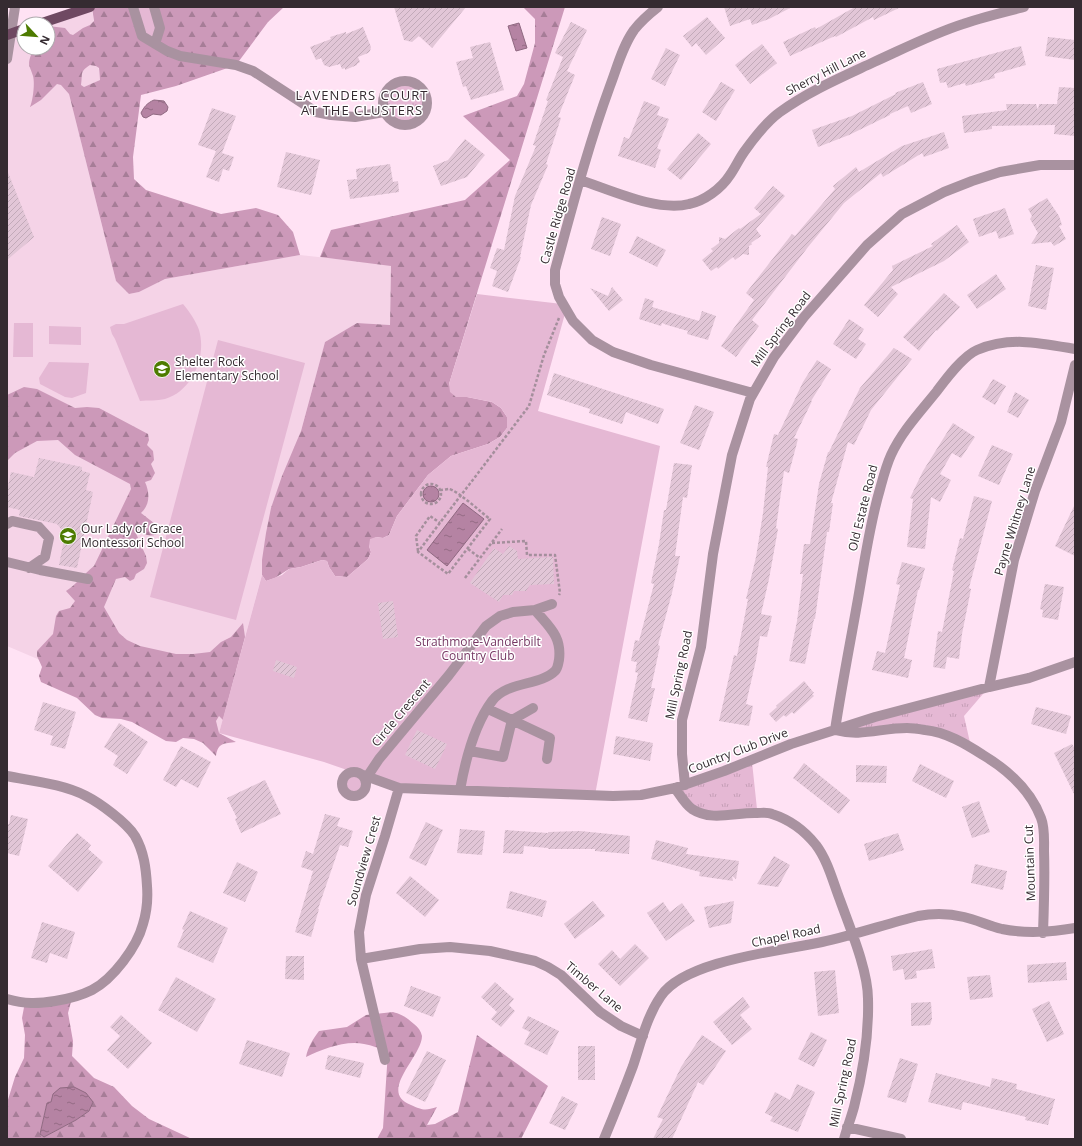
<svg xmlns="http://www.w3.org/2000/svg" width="1082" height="1146" font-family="'Open Sans',sans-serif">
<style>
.built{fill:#f5d3e7}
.grass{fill:url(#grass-tufts)}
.forest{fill:url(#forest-firs);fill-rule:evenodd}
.park{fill:#e5b8d4}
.water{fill:url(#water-ripples);stroke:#8f6981}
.building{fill:url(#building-hatch)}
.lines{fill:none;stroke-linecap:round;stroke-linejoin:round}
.path{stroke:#a48f9c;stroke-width:2.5;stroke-dasharray:3 2;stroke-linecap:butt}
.minor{stroke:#a992a0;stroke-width:10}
.major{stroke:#6f4962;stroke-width:10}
.labels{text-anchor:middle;stroke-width:3;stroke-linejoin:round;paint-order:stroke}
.street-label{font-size:12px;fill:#352b31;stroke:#fff}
.poi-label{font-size:12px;fill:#352b31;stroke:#fff;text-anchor:start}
.park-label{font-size:12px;fill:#763763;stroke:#fff}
.neighbourhood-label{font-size:13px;letter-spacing:1px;fill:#352b31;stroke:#fff}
</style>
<defs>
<pattern id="grass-tufts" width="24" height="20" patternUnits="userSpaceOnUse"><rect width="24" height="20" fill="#e5b8d4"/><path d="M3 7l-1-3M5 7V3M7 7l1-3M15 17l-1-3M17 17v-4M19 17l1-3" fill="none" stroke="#c59eb6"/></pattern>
<pattern id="forest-firs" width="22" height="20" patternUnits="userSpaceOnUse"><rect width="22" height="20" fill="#cc99b9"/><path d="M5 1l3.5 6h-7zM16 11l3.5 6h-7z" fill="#a67d97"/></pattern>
<pattern id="water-ripples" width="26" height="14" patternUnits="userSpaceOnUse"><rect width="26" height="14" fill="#b583a3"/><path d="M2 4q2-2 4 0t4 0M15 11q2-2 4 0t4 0" fill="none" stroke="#946b85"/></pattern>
<pattern id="building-hatch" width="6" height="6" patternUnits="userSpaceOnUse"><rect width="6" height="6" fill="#e2c6d7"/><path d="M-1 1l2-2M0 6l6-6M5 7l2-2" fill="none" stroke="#c2aab9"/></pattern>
</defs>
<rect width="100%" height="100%" fill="#ffe2f4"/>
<!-- built -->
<path class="built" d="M92,7l8,73 -31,14 47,187 13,13 10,-2 26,-13 135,-24 91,10 -1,60 -33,-2 -32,19 -106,391 -125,-50 -87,-37v-611l17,-6v19h24v-24z"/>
<!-- grass -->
<path class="grass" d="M383 103a22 22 0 1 1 44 0a22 22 0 1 1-44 0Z
M989,687l-25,29 7,31 -43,-17 -82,3 13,-11z
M752,762l5,47 -43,4 -23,-8 -13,-16z
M342 784a12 12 0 1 1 24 0a12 12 0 1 1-24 0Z"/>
<!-- forest -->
<path class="forest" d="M92,7h192l-16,15 -32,43 -60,21 -35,9 -8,62 1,22 12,11 75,24 35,-6 22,7 15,17 7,23 -135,24 -26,13 -10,2 -13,-13 -47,-187 -8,-9 -4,-1 -16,16 -11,7c3,-7 5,-24 3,-31 -3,-10 -6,-10 -2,-21l5,-2 3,-5h9v-22l17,2 5,6 3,1 10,-7 7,-3 4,-4zM90,65l6,1 3,2 1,12 -16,7 -3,-2c2,-11 -2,-13 9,-20z
M523,7h42l-116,377 7,13h11l25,5 9,6 6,9v11l-7,9 -12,7 -37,12 -23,19 -31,41 -8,19 -6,3 -7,-1 -7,9 2,6 -3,7 -21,18 -12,-1 -6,-9 -2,-6 -5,-1 -21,7 -12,2 -14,9 -9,3 -4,-6v-15l4,-27 5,-25 11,-32 19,-45 24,-89 32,-19 33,2 1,-59 -71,-9 11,-27 134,-30 45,-40 -47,-44 54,-20 7,-12 11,-41v-24z
M24,387l13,2 38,19 12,-1 12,1 49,26 1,6 -2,5 6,6 1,9 -3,4 4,9 -4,7 -6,2c5,11 5,23 -4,31l18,14 1,4c-7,9 -16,2 -25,0l3,7 -2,3 5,4 5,11 1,7 -3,6 -8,5 -2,5 -4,2 -5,-4 -9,2 -12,28 15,26 8,7 13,6 36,8h17l17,-2 11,-10 10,-5 12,-14 2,14 -22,83 -4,-4 -3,5 3,12 17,9c-12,2 -18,0 -20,14l-13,-13 -9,-4 -11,-1 -7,4 -10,-1 -34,-19 -11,-3 -19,-1 -7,-3 -18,-17 -36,-16 -2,-6 3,-9 -5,-11v-5l16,-17 3,-18 3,-5 11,-3 5,-7 -9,-10c11,-7 18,-17 28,-25l37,-77 -1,-5 -55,-29 -17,-15 -21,1 -22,12 -8,8v-66z
M72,998l-4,15 5,28 -1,15 22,22 20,9 18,19 17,13 43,20h-185v-36l8,-26 9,-19 1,-23 -3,-17 3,-16zM51,1102h42l-4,9 -13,9 -32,17 -4,-3 7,-31z
M393,1012c10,3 13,5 21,12 4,3 7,7 8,12 0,21 -45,56 -11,69 11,5 14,6 26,2l-10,18 8,-1 23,-12 19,-77 71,51 -27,53h-144l6,-11 5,-77c-8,-2 -16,-6 -24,-7 -18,-4 -42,5 -58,13 2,-10 7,-18 13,-26l28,-4 19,-12z"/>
<!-- park -->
<path class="park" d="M133,7h21l6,21 -5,16 -13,-8z
M477,294l85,10 4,6 -28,101 122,35 -65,349 -196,-7 -75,-26 -105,-29 43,-158 4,6 16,-6 7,-6 12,-2 21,-7 5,1 2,6 6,9 12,1 21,-18 3,-7 -2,-6 1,-7 6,-2 7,1 6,-3 8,-19 31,-41 23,-19 37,-12 12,-7 7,-9v-11l-6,-9 -9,-6 -25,-5h-11l-6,-5 -1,-8z
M183,304c6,7 13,17 16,26 8,27 -7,61 -34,69 -8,2 -17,1 -25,2l-25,-62 -3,-5 -2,-7 6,-3h8z
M14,323h19v34h-20z
M49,326l32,1v18l-32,-1z
M218,340l87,23 -69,257 -86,-23z
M49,362l40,1 -3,30 -14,5 -7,-1 -25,-13 -1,-6z"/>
<!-- water -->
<path class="water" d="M519,23l8,25 -11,3 -8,-25z
M154,100l10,1 4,6 -1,4 -6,4 -8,-1 -7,4 -3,-1 -2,-4c3,-6 6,-10 13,-13z
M423 494a8 8 0 1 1 16 0a8 8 0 1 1-16 0Z
M463,503l21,16 -37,47 -20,-16z
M74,1087l12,6 7,9 -4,9 -13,9 -32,17 -4,-3 7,-31 4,-1 2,-8 7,-6z"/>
<!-- building -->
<path class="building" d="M394,7h72l-34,41 -13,-12 -7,6 -8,-2z
M724,7h68l-23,12 -17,6 -2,-6 -20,7z
M855,7h46l-27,13 -1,-3 -37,20 -1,-1 -45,20 -7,-14 32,-15 1,2z
M707,17l18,21 -19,17 -10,-12 -4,4 -9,-11z
M571,22l16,8 -20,41 8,4 -17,42 3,1 -15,46 2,1 -17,40 -11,52h1l-13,35 -16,-6 5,-15 -7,-3 7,-20 7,2 11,-54 21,-50 -3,-1 15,-44 -2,-1 17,-43 -8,-4z
M363,27l8,20 -1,4 -2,2 -10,4 2,5 -3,2v1l-12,5v-2l-3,1 -2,-5 -11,3 -5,-2 -3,-7 -5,2 -6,-13 21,-8 -1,-2 16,-5v2z
M1048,37l27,3v20l-30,-4z
M490,42l14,48 -33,10 -5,-14 -3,1 -7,-25 17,-4 -3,-11z
M762,44l15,19 -27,21 -15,-19z
M1021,46l5,19 -32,9 1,4 -29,8 -1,-3 -17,5 -2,-6 -6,1 -3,-14z
M666,48l14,7 -15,31 -14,-7z
M721,82l14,8 -19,31 -14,-9z
M923,82l9,22 -21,9 -3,-7 -18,8v1l-41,20 -31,12 -6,-17 40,-14 44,-22 -1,-1z
M1059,87l16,1v48l-21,-2 1,-9 -63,1v3l-28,4 -2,-17 45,-6 -1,-6h30l2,6 1,-6h18z
M644,101l16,6 -3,8 12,4 -12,29 4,2 -6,18 -37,-12 6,-19 5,2z
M212,108l24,8 -14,37 12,4 -5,14 -6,-2 -4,13 -13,-5 10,-26 -18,-6z
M944,132l5,16 -25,9 -2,-4 -39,24 -2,-4 -37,30 -36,44 -56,73 7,6 -23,31 -15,-11 33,-46 -8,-7 46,-59 3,2 40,-47 -2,-3 23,-19 3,5 43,-26z
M698,133l13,11 -30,36 -14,-11z
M465,139l20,16 -18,22 -26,9 -8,-20 15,-6z
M286,152l34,8 -9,35 -34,-8z
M390,164l3,18 5,-1 1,11 -49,7 -3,-19 10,-1 -1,-10z
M7,170l27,67 -27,23z
M773,186l12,10 -29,33 5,7 -10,7 1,1 -3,2v9l-6,-1 -8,6 -2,-3 -15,12 -1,-2 -6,4 -9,-11 11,-9 -2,-2 8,-6v-6l6,2 14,-11 1,1 21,-15 -7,-6z
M1047,198l12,18 3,9 -3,1 7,13 -12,7 -3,-4 -20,2 7,-11 -8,-14 2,-3 -4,-7z
M1005,208l9,26 -15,5 -3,-8 -17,6 -6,-18z
M602,217l19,7 -11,32 -19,-7z
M957,225l12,17 -25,19 -53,26 7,7 -20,23 -14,-12 29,-35 -1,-4 41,-20 -2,-2z
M637,236l29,14 -9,17 -28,-14z
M1036,265l18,3 -8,42 -18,-4z
M996,274l10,15 -29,20 -10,-14z
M612,287l11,13 -14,11 -19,-23 18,8z
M944,293l16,14 -23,24 -1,-1 -17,21 -16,-14z
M645,298l9,3 -2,6 47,14 3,-10 14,5 -8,24 -21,-6 1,-3 -21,-6 -5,-2 -1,3 -22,-7z
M849,319l15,10 -6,10 8,5 -10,15 -23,-15z
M894,348l18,11 -41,51 -17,35 -6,-3 -17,61h2l-4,29h-2l-12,87h-1l-9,45 -16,-3 8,-40 6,-47h-3l4,-30h6l9,-60 9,-32h1l31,-64z
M817,360l14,9 -20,32h1l-18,37 4,1 -9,34 -5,-2 -8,57 2,1 -9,50 -8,35 11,2 -5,21 -7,-1 -4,24 -10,44 7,2 -4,20 -30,-5 15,-66 3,1 11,-57h-2l10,-42 7,-44 5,-46h-2l8,-33 4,1 25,-53z
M554,373l110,36 -6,15 -32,-12 -4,12 -33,-11 1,-4 -43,-14z
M993,379l13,7 -11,19 -13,-8z
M1015,392l14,8 -11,18 -11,-6z
M695,405l19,7 -15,38 -19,-7z
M953,423l22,14 -14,21 -9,-5 -12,21 11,6 -11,22 -9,-5 -6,52 -18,-2 6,-48 -3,-1 13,-27z
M992,445l21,9 -14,31 -21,-9z
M39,458l43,9v4l8,2 -4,17 7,2 -16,76 -18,-3 6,-31 -8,-10 -38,-8 1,-6 -13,-3v-16l4,-19 23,5z
M674,463l18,2 -5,33 -4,-1 -8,59h5l-8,37 -14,52 2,1 -9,42h4l-8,34 -19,-4 10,-45 -3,-1 2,-10 -6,-1 4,-21 4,1 15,-57 -3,-1 8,-39 5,-34h2z
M974,496l18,5 -23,87 2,1 -9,45 -3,25 -12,-2 -2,12 -12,-2 5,-36 4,1 12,-61 -2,-1 8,-32 3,1z
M1075,504v52l-20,-10z
M509,546l8,5 1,8 35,-2 1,27 -24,1 -4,6h-12l-2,4h-9l-4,7 -29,-19 24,-35 9,6z
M902,562l23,6 -6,22h-1l-14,68 8,2 -4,18 -36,-8 5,-19 8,2 15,-68 -4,-1z
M1045,584l19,3 -6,33 -16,-3 1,-7 -3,-1z
M393,601l5,36 -15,2 -5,-36z
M276,660l21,7 -3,11 -21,-7z
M804,681l10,12 -2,1 2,2 -20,18 -2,-2 -6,5 -2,-2 -8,7 -7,-8 8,-7 -1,-1z
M43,702l33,10 -11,37 -15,-4 3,-9 -19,-6z
M1036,707l35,9 -5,18 -35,-10z
M119,723l29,19 -21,32 -14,-9 5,-9 -14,-9z
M417,730l30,14 -12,25 -30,-14z
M616,736l37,7 -3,18 -37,-7z
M1072,744l3,5v47l-21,-43z
M181,746l30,16 -13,26 -17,-9 -5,8 -13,-7z
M804,763l46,37 -11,14 -46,-36z
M920,764l34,17 -8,17 -34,-17z
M856,765l31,1 -1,17 -30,-1z
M265,780l16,34 -40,19 -6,-14 2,-1 -10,-20z
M979,801l11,31 -18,6 -10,-31z
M325,814l15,4 -3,8 16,5 -5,16 -8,-2 -22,64h1l-8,28 -16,-5 18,-61 -12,-4 5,-16 7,3z
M11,815l17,4 -9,37 -12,-3v-29h2z
M426,822l17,8 -17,36 -17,-8z
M460,829l25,2 -3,24 -25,-2z
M505,830l43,3v-1l32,-1 50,5 -1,18 -34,-3v-2h-47v-1l-24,-2 -1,8 -20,-1z
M77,833l14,12 -3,4 15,13 -25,30 -30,-26z
M898,833l6,17 -35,11 -5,-17z
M656,840l32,8 -2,6 53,7 -3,18 -4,-3 1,5 -34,-5 1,-4 -49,-13z
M774,856l16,9 -12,22 -21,-3z
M237,862l21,10 -13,30 -22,-9z
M975,864l32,7 -4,19 -32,-7z
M410,876l29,24 -14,17 -29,-24z
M510,891l37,10 -5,16 -36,-9z
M593,901l12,15 -30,23 -11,-15z
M734,901l-3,22 -22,5 -5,-21z
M663,902l7,10 12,-9 13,18 -29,20 -19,-28z
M190,911l38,17 -15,35 -36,-16 7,-17 -2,-1z
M42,922l33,10 -8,27 -17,-6 -3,10 -16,-5z
M635,944l14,14 -29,28 -22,-22 14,-14 8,9z
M932,949l3,19 -19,3 1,7 -12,2 -2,-11 -10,2 -2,-15z
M286,956h18v24l-19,-1z
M1066,962l1,18 -39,3 -1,-18z
M835,970l4,43 -21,3 -4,-44z
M990,975l3,22 -23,3 -3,-23z
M176,977l40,22 -19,33 -39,-22z
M495,982l19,17 -5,6 6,6 -14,16 -10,-8 6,-7 -16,-15z
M411,986l30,11 -8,20 -29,-11z
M743,997l7,10 -10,8 12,14 -20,16 -19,-23z
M1049,1001l15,33 -17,8 -15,-33z
M931,1002l1,17 -2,6 -19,1v-23z
M121,1015l31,28 -24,26 -21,-19 13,-14 -10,-9z
M528,1016l31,15 -12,24 -23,-11 6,-12 -8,-4z
M811,1032l16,8 -13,27 -16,-8z
M702,1035l24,16 -23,34 -5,-3 -26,57h-19l10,-20 -6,-2 24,-50z
M247,1040l43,13 -8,24 -43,-13z
M578,1046h17v34h-17z
M427,1051l19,9 -21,42 -19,-9z
M328,1055l36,8 -4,15 -35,-9z
M900,1058l18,6 -12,39 -19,-6z
M936,1073l54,14 2,-9 25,6 -1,5 39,10 -7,26 -23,-5 1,-3 -63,-15 -2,8 -33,-8z
M797,1084l18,8 -17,40 -28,-11 3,-4 -8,-4 10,-21 15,8z
M562,1096l16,8 -13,26 -16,-7z"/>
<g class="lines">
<!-- path -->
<path class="path" d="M421 494a10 10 0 1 1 20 0a10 10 0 1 1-20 0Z
M440,490c3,0 7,-1 9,-1 8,1 34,25 41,30l-42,55 -30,-22c18,-24 36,-48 54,-71l57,-75 15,-51 15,-37
M492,543l34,-2 1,14h28l5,38 -1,2
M468,549l12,9
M418,551l-2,-15 14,-20 10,7
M465,578l37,-49"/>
<!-- minor -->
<path class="minor" d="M133,7l9,29 25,15 13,5 56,9 17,6 63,41 15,3 24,2 29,-5
M154,7l6,21 -5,16
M658,7c-9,7 -17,14 -24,23 -12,17 -17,38 -24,56 -22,60 -38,122 -55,184v14l4,13 14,24 19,19 21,12 38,13 102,28
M7,59l8,-52
M383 103a22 22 0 1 1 44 0a22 22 0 1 1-44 0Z
M580,180c31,10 77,32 109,24 15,-3 32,-15 41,-29 5,-7 9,-16 14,-23 10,-14 22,-30 36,-40 29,-21 62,-35 94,-50 29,-13 58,-28 89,-38 20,-7 41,-12 61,-17
M7,524l5,-3 27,6 10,11 -4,19 -16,11
M7,562l33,8 48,9
M989,687l25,-127 21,-69 26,-69 14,-57
M488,709l62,29 -3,21
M470,751l33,6 9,-37 21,-12
M342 784a12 12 0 1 1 24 0a12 12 0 1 1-24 0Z
M363,775l36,13 214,8 28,-1 34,-7 49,-17 67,-27 84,-27 114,-30 40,-9 46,-16
M7,776c25,5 56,8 79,20 14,7 41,27 49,40 9,16 11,32 12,50 1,13 0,25 -4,38 -6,23 -30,55 -51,66 -12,6 -24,9 -37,11 -18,3 -30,3 -48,-2
M367,777l12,-18 70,-84 37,-49 14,-10 13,-4 22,-2 17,-6
M685,785l-3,-31v-34l19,-73 12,-93 19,-99 18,-56 24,-42 30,-40 63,-72 35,-31 42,-22 28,-11 28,-9 40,-7h35
M675,788c5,7 10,16 17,21 20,13 44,3 65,4 5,0 11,-1 15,1 19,6 32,16 44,31 12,16 17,37 24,55 10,28 28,70 28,99 1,36 -5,73 -14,108 -3,11 -7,21 -10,32
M460,790c5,-28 15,-66 32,-89 15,-20 48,-15 63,-30 3,-3 3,-7 4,-11 3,-24 -10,-33 -24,-50
M1043,933c1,-28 2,-55 1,-82 0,-11 1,-23 -3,-33 -11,-29 -33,-48 -58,-63 -17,-11 -37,-23 -58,-25 -6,-1 -12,-2 -18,-2 -26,0 -46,9 -72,2 7,-46 16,-91 24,-137 6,-35 11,-70 21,-104 3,-11 6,-23 11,-34 11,-24 30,-44 46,-64 9,-12 26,-35 40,-41 33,-14 64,-7 98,-1
M361,959l59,-10 30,-2 40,4 45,10 13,6 13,8 39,37 21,14 22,10
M385,1060l-24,-101 -2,-27 7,-37 19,-59 14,-48
M847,1127l54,12
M604,1139c10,-24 20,-49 29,-73 8,-24 14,-50 28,-70 24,-36 120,-45 161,-54 32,-7 64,-18 96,-26 15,-3 30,-3 46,1 13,3 25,9 38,12 25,5 48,3 73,-1"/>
<!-- major -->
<path class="major" d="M39,24l51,-17
M7,35l17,-6"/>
</g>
<!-- icons -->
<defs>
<g id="school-disc" transform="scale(0.9)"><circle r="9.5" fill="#4d7b00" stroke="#fff"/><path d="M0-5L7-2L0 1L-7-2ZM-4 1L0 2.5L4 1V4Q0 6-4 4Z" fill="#fff"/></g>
</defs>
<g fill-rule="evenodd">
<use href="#school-disc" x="162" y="369"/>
<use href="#school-disc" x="68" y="536"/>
</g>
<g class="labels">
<!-- street labels -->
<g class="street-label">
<text transform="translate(826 72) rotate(-27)" y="4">Sherry Hill Lane</text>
<text transform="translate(558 216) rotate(-74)" y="4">Castle Ridge Road</text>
<text transform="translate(781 329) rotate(-53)" y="4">Mill Spring Road</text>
<text transform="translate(863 508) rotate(-76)" y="4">Old Estate Road</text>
<text transform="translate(1015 521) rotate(-73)" y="4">Payne Whitney Lane</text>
<text transform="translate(679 675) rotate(-78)" y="4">Mill Spring Road</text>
<text transform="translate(401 713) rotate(-50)" y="4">Circle Crescent</text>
<text transform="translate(738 751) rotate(-21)" y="4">Country Club Drive</text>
<text transform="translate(364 861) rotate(-74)" y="4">Soundview Crest</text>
<text transform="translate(1030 863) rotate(-92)" y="4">Mountain Cut</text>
<text transform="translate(786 936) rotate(-12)" y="4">Chapel Road</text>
<text transform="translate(594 987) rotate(40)" y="4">Timber Lane</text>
<text transform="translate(843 1083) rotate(-78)" y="4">Mill Spring Road</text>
</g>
<!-- poi labels -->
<g class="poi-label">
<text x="175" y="366">Shelter Rock<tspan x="175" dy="14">Elementary School</tspan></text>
<text x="81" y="533">Our Lady of Grace<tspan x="81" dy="14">Montessori School</tspan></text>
</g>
<!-- park labels -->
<g class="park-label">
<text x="478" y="646">Strathmore-Vanderbilt<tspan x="478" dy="14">Country Club</tspan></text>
</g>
<!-- neighbourhood labels -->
<g class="neighbourhood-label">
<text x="362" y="100">LAVENDERS COURT<tspan x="362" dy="15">AT THE CLUSTERS</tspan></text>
</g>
</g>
<!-- border -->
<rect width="1082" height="1146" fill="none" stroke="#352b31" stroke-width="16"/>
<!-- north arrow -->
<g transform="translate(36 36) rotate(116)"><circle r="19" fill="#ffffff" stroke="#aeaaad"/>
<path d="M0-3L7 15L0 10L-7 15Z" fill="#4d7b00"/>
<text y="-6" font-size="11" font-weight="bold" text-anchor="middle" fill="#352b31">N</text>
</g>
</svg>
